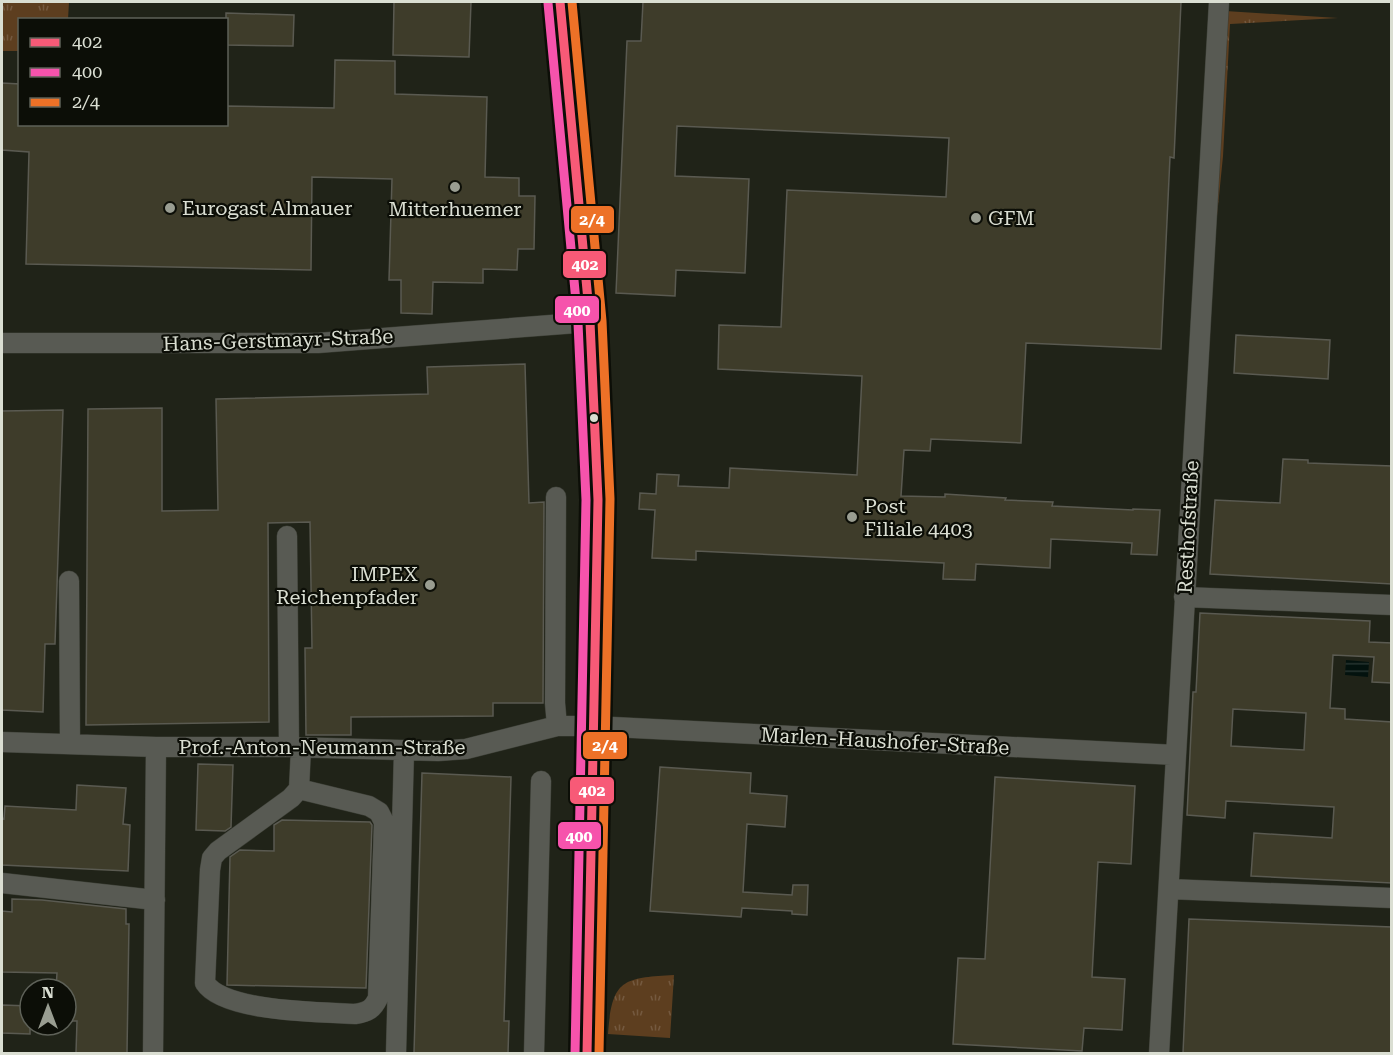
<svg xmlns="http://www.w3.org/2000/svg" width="1393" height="1055" font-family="'Roboto Serif',serif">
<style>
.grass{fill:url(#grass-tufts)}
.water{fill:url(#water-rules)}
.building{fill:#3e3c2a;stroke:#5a5a51;stroke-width:1.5;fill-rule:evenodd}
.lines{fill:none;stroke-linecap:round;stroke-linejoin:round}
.minor-casing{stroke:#3b3e35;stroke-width:21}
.major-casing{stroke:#3b3e35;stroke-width:26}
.minor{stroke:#585a53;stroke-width:20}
.major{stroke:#575c53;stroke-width:24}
.bus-1-casing{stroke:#0c0e07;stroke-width:14}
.bus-2-casing{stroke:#0c0e07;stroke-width:14}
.bus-3-casing{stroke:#0c0e07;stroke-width:14}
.bus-1{stroke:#f75a77;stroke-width:9}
.bus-2{stroke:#f653ac;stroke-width:9}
.bus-3{stroke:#ed7127;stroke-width:9}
.poi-dot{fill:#999d91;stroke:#0c0e07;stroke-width:2}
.bus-dot{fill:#daded2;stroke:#0c0e07;stroke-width:2}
.labels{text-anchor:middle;stroke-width:4.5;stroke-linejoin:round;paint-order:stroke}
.poi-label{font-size:20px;fill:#daded2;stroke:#0c0e07;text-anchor:start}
.street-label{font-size:20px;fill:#daded2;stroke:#0c0e07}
.line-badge{stroke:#0c0e07;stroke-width:2}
.badge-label{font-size:16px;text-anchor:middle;font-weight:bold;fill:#fff}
</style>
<defs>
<pattern id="grass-tufts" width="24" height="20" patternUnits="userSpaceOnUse" patternTransform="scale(1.5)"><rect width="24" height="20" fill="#5d3e1f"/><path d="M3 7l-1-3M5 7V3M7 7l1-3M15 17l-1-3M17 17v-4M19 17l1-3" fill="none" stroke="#74593f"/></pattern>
<pattern id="water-rules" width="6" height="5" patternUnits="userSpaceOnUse" patternTransform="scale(1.5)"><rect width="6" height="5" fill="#03120e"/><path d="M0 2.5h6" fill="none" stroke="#273430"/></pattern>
</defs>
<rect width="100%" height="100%" fill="#202318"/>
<!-- grass -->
<path class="grass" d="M2,2h67l-1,17 -48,1 -1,31h-17z
M1225,11l113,7 -108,6 -7,132 -11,110z
M674,975l-4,63 -62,-4c4,-55 15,-56 66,-59z"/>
<!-- water -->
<path class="water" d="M1346,660l23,2 -1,15 -23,-2z"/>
<!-- building -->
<path class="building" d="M394,2h77l-2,55 -76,-2z
M643,2h538l-7,156 -4,-1 -9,192 -135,-6 -5,100 -90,-4 -1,12 -26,-1 -3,46 44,1v-3l61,4 -1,2 48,2 -1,4 81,4v-1l27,1 -3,45 -26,-1 1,-11 -81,-4 -1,29 -74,-4 -1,16 -32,-1 1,-16 -248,-12v9l-44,-2 3,-48 -16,-1 1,-16 16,1 1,-20 22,1 -1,11 51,2 1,-20 127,7 5,-99 -144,-7 1,-44 62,2 6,-137 159,7 3,-59 -272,-12 -2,50 74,3 -4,94 -69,-3 -1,26 -59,-3 11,-252h14z
M226,13l68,2 -1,31 -67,-1z
M335,60l60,1v33l92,3 -2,80 34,1v18h16l-1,53h-16l-1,21 -34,-1v14l-50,-1 -1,32 -31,-1v-33h-12l3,-101 -80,-2 -1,93 -285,-6 3,-112 -27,-2v-67l18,1v40h206v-18l108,2z
M1236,335l94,5 -2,39 -94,-6z
M525,364l4,139 15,-1 -1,201h-50v13l-142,1v18h-45l-1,-87h7l-2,-126 -42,1 1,199 -183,3 2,-316 74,-1v103l56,-1 -2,-111 212,-5 -1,-27z
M63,410l-8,234h-10l-2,68 -41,-2v-299z
M1283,459l25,1v3l84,3v118l-182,-10 5,-74 65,3z
M1200,613l170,8 -1,21 23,1v40l-20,-1 2,-25 -41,-2 -3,53 15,1v10l47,3v161l-141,-7 3,-43 78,5 2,-31 -108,-6 -1,17 -38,-3 6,-123h3zM1233,709l73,4 -2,37 -73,-4z
M198,764l35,1 -2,62 -6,4 -29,-1z
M660,767l91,6 -1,20 37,3 -2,31 -38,-3 -4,68 49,3 1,-10h15l-1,30 -15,-1v-3l-50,-3 -1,9 -91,-6z
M422,773l89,4 -7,244h5l-1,32h-94z
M995,777l140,9 -4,78 -33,-2 -6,115 33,2 -3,51 -38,-2 -2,23 -129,-7 5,-86 27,1z
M77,785l49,3 -3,36 7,1 -2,46 -126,-6v-47l2,1 1,-13 71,4z
M282,820l88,2 2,3 -6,163 -139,-3 3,-128 10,-7 34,1v-26z
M12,899l30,1 84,9v15h3l-2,129h-51l1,-32h-11v-32h-10l1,-16 -55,-1v-61l10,1z
M1189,919l203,8v126h-209z
M2,1005l28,1v28l-28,-1z"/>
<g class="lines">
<!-- minor casing -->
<g class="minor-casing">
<path id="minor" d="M2,343h316l272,-21
M556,497l-1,206 2,23
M287,536l2,211
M69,581l1,163
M1184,597l208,8
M2,742l154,5
M299,789l70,17 10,6 5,10 -6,176c-5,11 -10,14 -23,16 -34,-2 -131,-2 -150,-31l5,-113 2,-12 6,-7 73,-53 8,-9 2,-41
M2,883l153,17
M1169,889l223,9
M153,1054l3,-307h133l149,4 28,-2 91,-23h36l583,29
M396,1054l8,-303
M534,1054l7,-273
M1159,1054l60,-1052"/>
</g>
<!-- major casing -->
<g class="major-casing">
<path id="major" d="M560,2l30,320 8,178 -11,554"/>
</g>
<!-- minor -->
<use href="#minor" class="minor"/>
<!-- major -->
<use href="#major" class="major"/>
<!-- bus-1 casing -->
<g class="bus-1-casing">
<path id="bus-1" d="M560,2l30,320 8,178 -11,554"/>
</g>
<!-- bus-2 casing -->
<g class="bus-2-casing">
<path id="bus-2" d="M548,3l30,320 8,177 -11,554"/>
</g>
<!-- bus-3 casing -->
<g class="bus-3-casing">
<path id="bus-3" d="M572,2l30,319 8,178 -11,555"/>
</g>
<!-- bus-1 -->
<use href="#bus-1" class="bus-1"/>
<!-- bus-2 -->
<use href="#bus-2" class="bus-2"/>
<!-- bus-3 -->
<use href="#bus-3" class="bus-3"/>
</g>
<!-- markers -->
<g class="poi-dot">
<circle cx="455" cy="187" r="6"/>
<circle cx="170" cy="208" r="6"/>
<circle cx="976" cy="218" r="6"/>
<circle cx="852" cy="517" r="6"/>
<circle cx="430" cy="585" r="6"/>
</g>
<circle class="bus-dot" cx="594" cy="418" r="5"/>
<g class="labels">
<!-- poi labels -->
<g class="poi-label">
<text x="182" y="215">Eurogast Almauer</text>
<text x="455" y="216" text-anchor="middle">Mitterhuemer</text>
<text x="988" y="225">GFM</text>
<text x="864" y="513">Post<tspan x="864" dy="23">Filiale 4403</tspan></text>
<text x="418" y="581" text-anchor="end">IMPEX<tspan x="418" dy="23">Reichenpfader</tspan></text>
</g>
<!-- street labels -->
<g class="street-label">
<text transform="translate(278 340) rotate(-2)" y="7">Hans-Gerstmayr-Straße</text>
<text transform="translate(1188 527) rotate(-87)" y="7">Resthofstraße</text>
<text transform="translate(885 741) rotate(3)" y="7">Marlen-Haushofer-Straße</text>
<text x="322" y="754">Prof.-Anton-Neumann-Straße</text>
</g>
</g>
<g class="line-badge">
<rect x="570" y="205" width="45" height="29" rx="6" fill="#ed7127"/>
<rect x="562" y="250" width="45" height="29" rx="6" fill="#f75a77"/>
<rect x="554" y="295" width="46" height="29" rx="6" fill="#f653ac"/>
<rect x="582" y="731" width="46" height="29" rx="6" fill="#ed7127"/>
<rect x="569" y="776" width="46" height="29" rx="6" fill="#f75a77"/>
<rect x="557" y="821" width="45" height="29" rx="6" fill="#f653ac"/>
</g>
<g class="badge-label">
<text x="592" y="225">2/4</text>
<text x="585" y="270">402</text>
<text x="577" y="316">400</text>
<text x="605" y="751">2/4</text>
<text x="592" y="796">402</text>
<text x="579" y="842">400</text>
</g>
<!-- border -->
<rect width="1393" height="1055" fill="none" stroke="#daded2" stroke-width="6"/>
<!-- legend -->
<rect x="18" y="18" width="210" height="108" fill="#0c0e07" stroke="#5e6158" stroke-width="1.5"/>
<rect x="30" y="38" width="30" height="9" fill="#f75a77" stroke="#5e6158" stroke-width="1.5"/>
<text x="72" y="48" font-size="18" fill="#daded2">402</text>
<rect x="30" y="68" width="30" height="9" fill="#f653ac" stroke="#5e6158" stroke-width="1.5"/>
<text x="72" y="78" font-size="18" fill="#daded2">400</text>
<rect x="30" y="98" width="30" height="9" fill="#ed7127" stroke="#5e6158" stroke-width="1.5"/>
<text x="72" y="108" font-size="18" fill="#daded2">2/4</text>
<!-- north arrow -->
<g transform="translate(48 1007)"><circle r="28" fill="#0c0e07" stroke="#5e6158" stroke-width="1.5"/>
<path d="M0-4.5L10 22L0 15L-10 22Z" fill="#999d91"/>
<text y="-9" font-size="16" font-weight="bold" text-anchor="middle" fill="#daded2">N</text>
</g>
</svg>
